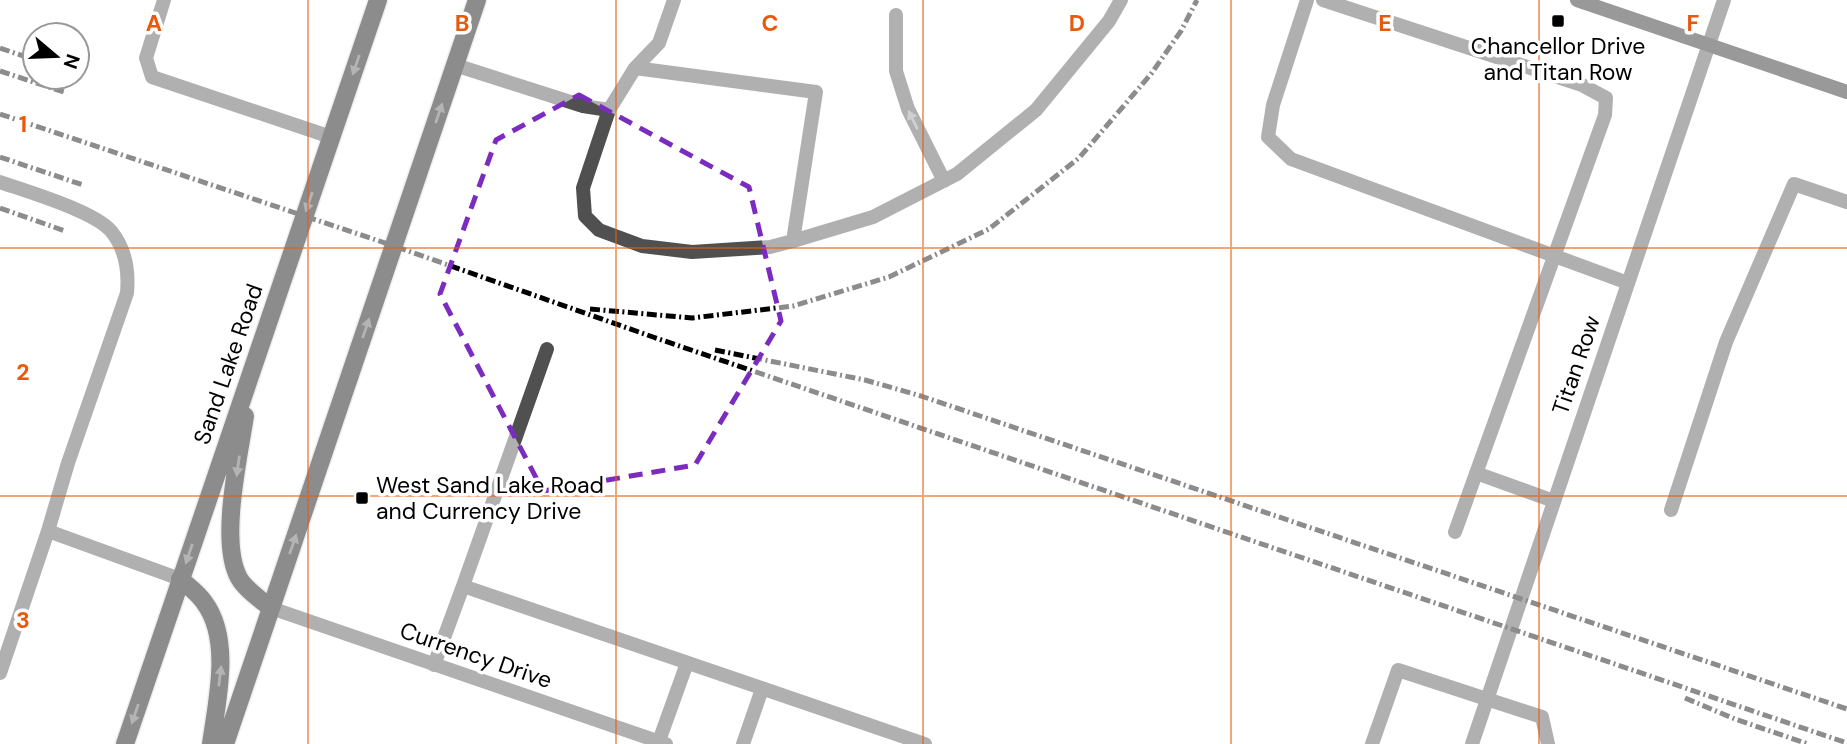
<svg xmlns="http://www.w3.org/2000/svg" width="1847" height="744" font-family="'DM Sans',sans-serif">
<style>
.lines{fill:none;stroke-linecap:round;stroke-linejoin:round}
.primary-casing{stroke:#dbdbdb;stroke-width:21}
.lane{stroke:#505050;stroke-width:14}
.street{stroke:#505050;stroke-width:14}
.secondary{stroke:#1d1d1d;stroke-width:14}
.primary{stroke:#000;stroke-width:18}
.rail{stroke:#000;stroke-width:5;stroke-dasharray:10 3.5 2 3.5;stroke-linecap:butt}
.oneway{fill:#595959}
.oneway2{fill:#969696}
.marked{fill:none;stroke:#7b2cbf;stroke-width:5;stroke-dasharray:14 9;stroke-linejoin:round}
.grid{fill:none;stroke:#e8590c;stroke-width:2;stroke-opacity:0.55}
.poi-dot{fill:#000;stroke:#fff;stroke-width:2.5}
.labels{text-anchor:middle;stroke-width:7;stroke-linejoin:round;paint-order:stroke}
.poi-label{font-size:23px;fill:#000;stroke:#fff}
.street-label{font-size:23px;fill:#000;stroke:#fff}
.grid-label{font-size:23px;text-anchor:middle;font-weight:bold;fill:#e8590c;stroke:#fff;stroke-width:7;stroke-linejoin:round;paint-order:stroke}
</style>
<rect width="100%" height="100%" fill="#fff"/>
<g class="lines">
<!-- primary casing -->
<g class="primary-casing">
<path id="primary" d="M245,416c-6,40 -26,126 -6,162 6,11 22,22 32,30
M180,579c8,7 18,14 24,23 28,37 13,99 7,142
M125,744l253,-744
M225,744l252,-744"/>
</g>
<!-- lane -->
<path class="lane" d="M164,0l-18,58 6,19 179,60
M674,0l-15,43 -24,25 -26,42 -26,78 2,28 14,14 43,16 50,6 78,-5 23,-6 80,-24 84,-43 79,-64 73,-89 12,-21
M1307,0l-34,105 -5,32 23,22 337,124
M1323,0l259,85 24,13 -1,17 -150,417
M896,15v56l12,38 36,72
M455,65l128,41 26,4
M635,68l181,24 -23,149
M0,182c26,9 94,29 111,49 15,18 18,39 16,62l-59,170 -20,68
M547,349l-84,237 462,158
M1476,473l78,28
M1671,510l55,-168 68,-158 53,18
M434,665l29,-79
M0,673l48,-142 132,48
M659,741l28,-78
M743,744l19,-55
M1372,744l26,-74 144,47 6,27"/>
<!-- street -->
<path class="street" d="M271,608l395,136
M1472,744l252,-744"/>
<!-- secondary -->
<path class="secondary" d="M1577,0l270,92"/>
<!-- primary -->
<use href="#primary" class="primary"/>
<!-- rail -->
<path class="rail" d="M0,48l35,12
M0,71l64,21
M0,114l394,132 259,91 1194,406
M0,157l83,28
M0,208l65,23
M590,309l102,9 101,-12 96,-29 100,-48 90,-71 72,-84 30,-43 16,-31
M715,350l150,30 56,16 926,313
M1685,698l50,21 73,25"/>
</g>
<!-- one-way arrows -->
<defs><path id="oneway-solid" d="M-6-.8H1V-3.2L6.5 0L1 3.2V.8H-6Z" transform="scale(1.75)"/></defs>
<g class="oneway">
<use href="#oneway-solid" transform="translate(356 65) rotate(109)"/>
<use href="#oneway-solid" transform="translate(439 113) rotate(-71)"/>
<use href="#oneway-solid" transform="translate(309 202) rotate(109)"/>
<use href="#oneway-solid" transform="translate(366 328) rotate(-71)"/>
<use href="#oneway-solid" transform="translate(238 466) rotate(98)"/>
<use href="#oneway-solid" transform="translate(293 544) rotate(-71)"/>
<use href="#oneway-solid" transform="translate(189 554) rotate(109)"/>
<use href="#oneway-solid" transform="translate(220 676) rotate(-83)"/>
<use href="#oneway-solid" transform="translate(135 714) rotate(109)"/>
</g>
<use class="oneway2" href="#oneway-solid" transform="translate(913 120) rotate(-116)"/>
<!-- marked area -->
<path d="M0 0H1847V744H0ZM579,95l170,92 32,134 -86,144 -152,26 -103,-197 56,-154z" fill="#fff" fill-opacity=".55" fill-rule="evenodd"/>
<path class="marked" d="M579,95l170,92 32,134 -86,144 -152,26 -103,-197 56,-154z"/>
<!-- grid -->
<path class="grid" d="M308,0v744M616,0v744M923,0v744M1231,0v744M1539,0v744M0,248h1847M0,496h1847"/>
<!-- markers -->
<g class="poi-dot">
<rect x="1551" y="14" width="14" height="14" rx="3.5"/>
<rect x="355" y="491" width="14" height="14" rx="3.5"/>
</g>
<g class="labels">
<!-- poi labels -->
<g class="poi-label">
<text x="1558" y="54">Chancellor Drive<tspan x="1558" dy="26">and Titan Row</tspan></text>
<text x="376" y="493" text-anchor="start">West Sand Lake Road<tspan x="376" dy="26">and Currency Drive</tspan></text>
</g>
<!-- street labels -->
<g class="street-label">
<text transform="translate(228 364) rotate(-71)" y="8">Sand Lake Road</text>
<text transform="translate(1576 365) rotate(-71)" y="8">Titan Row</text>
<text transform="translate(476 655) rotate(19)" y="8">Currency Drive</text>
</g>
</g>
<g class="grid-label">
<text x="154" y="31">A</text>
<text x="462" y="31">B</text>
<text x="770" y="31">C</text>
<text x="1077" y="31">D</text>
<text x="1385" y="31">E</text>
<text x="1693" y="31">F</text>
<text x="23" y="132">1</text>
<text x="23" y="380">2</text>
<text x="23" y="628">3</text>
</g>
<!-- north arrow -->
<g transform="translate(56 56) rotate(109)"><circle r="33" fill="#ffffff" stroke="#999999" stroke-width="2"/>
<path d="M0-5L12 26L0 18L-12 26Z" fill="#000000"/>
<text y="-10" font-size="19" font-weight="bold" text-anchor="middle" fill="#000000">N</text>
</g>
</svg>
